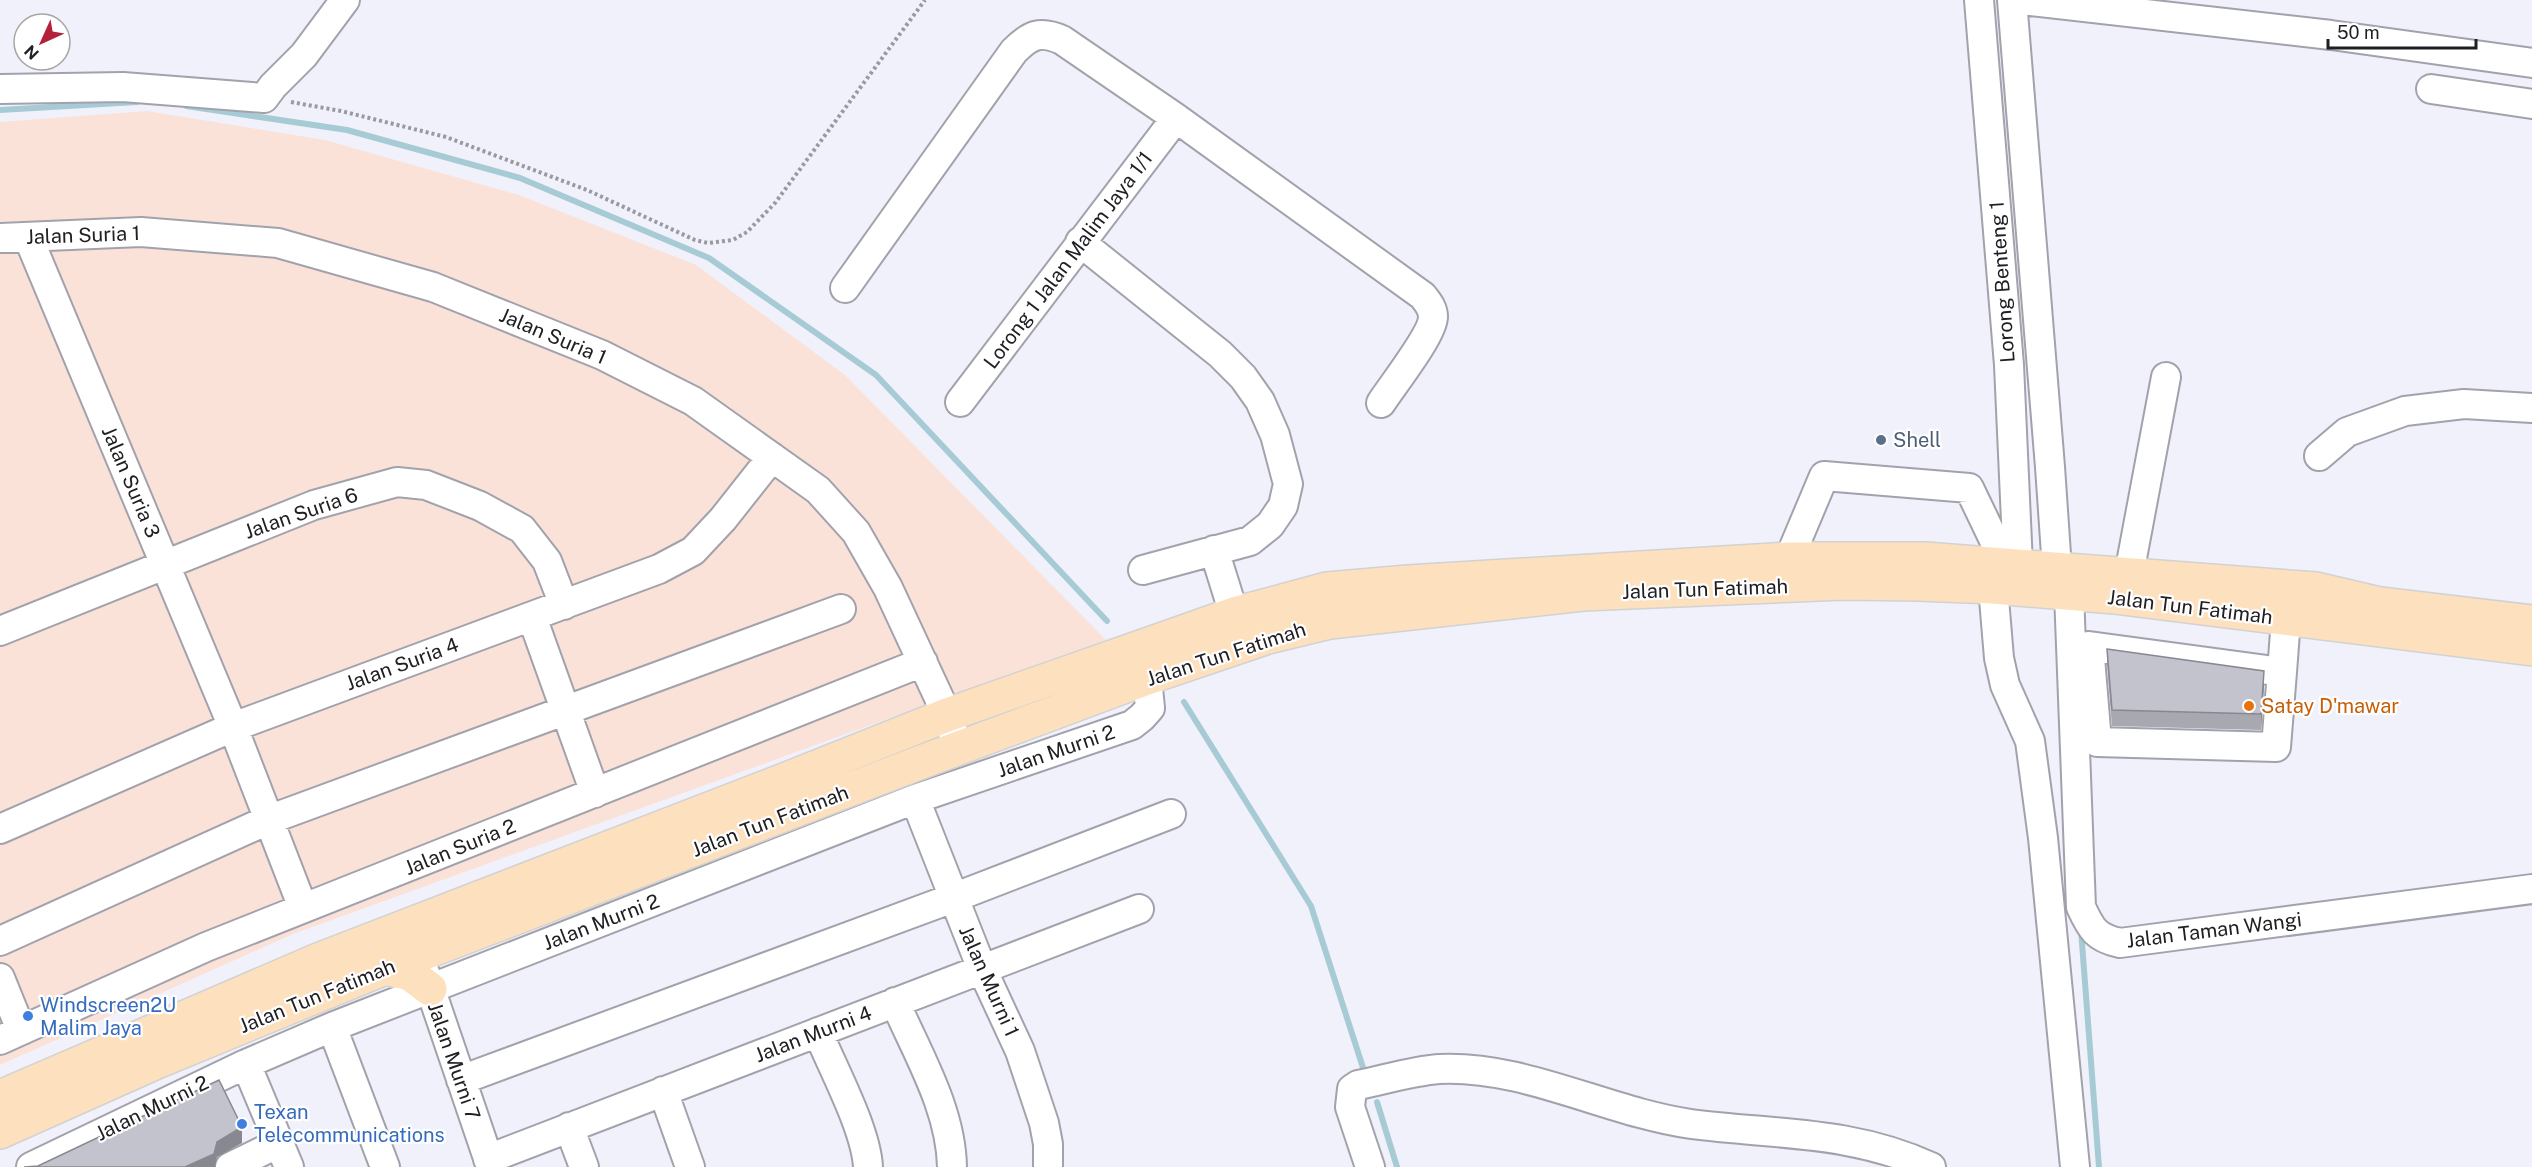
<svg xmlns="http://www.w3.org/2000/svg" width="2532" height="1167" font-family="'Public Sans',sans-serif">
<style>
.industrial{fill:#fbe2d8}
.lines{fill:none;stroke-linecap:round;stroke-linejoin:round}
.stream{stroke:#a7cbd5;stroke-width:6}
.minor-casing{stroke:#a2a2ac;stroke-width:32}
.major-casing{stroke:#d2d2d3;stroke-width:36}
.path{stroke:#9999a2;stroke-width:4;stroke-dasharray:3 3;stroke-linecap:butt}
.minor{stroke:#fff;stroke-width:28}
.major{stroke:#fde0be;stroke-width:33}
.wall{fill:#a8a8b1}
.shaded-wall{fill:#888890}
.building{fill:#c3c3ce;stroke:#888890;stroke-width:1.5}
.service-dot{fill:#5c6f8a;stroke:#fff;stroke-width:2}
.food-dot{fill:#e8710a;stroke:#fff;stroke-width:2}
.shop-dot{fill:#3f7fe0;stroke:#fff;stroke-width:2}
.labels{text-anchor:middle;stroke-width:4.5;stroke-linejoin:round;paint-order:stroke}
.street-label{font-size:20px;fill:#202024;stroke:#fff}
.service-label{font-size:20px;fill:#4e5e75;stroke:#fff;text-anchor:start}
.food-label{font-size:20px;fill:#c56008;stroke:#fff;text-anchor:start}
.shop-label{font-size:20px;fill:#366cbe;stroke:#fff;text-anchor:start}
</style>
<rect width="100%" height="100%" fill="#f1f1fc"/>
<!-- industrial -->
<path class="industrial" d="M147,111l178,29 194,55 177,70 149,110 261,265 -813,294 -293,131v-943z"/>
<g class="lines">
<!-- stream -->
<path class="stream" d="M186,106l161,24 173,48 189,80 167,117 231,246
M0,110l137,-8
M1184,702l127,204 55,171
M2081,930l18,237
M1377,1102l20,65"/>
<!-- minor casing -->
<g class="minor-casing">
<path id="minor" d="M1979,0l30,365 9,200
M2012,0l38,467 7,102
M2022,0l309,35 201,28
M0,89l123,-2 141,11 9,-12 31,-31 41,-55
M2431,89l101,15
M28,237l205,490 70,181
M0,238l141,-6 137,11 155,44 169,68 91,46 125,89 38,42 32,56 59,127 12,34
M1080,242l140,112 23,23 17,24 15,34 13,49 -5,22 -13,19 -20,16 -107,29
M845,288l169,-237c16,-16 26,-21 48,-11l114,78 247,178c5,7 10,12 10,21 0,17 -41,69 -52,86
M960,402l216,-284
M2319,456l28,-24 58,-21 59,-7 68,4
M1214,550l20,64
M1789,559l35,-83 145,12 37,77
M2129,574l37,-197
M1993,587l6,71 6,27 25,56 13,97 32,329
M2069,593l12,314c10,22 15,31 39,36l412,-54
M532,617l63,176
M0,631l314,-126 83,-23 29,3 54,21 42,23 25,32 17,44
M2282,672l-6,75 -179,-5 -8,-96 193,26 4,-53
M915,799l67,170 38,82 24,72 4,21v23
M0,829l233,-102 426,-158 34,-18 30,-32 49,-62
M0,941l268,-121 573,-211
M425,973l66,194
M0,978l21,52
M895,1002c23,53 56,107 57,165
M332,1027l53,140
M818,1032c15,37 48,97 50,135
M0,1040l206,-93 717,-285
M246,1064l43,103
M461,1080l492,-182 218,-84
M663,1091l27,76
M569,1127l15,40
M488,1159l651,-250
M31,1167l215,-103 86,-37 583,-228 217,-74 10,-8 8,-9 -3,-30
M230,1167l49,-24
M1370,1167l-20,-60 2,-18 6,-4c26,-5 54,-14 81,-16 86,-4 168,43 252,55 85,11 159,6 240,43"/>
</g>
<!-- major casing -->
<g class="major-casing">
<path id="major" d="M385,968l25,6 20,15
M0,1097l318,-137 461,-178 168,-67 287,-101 93,-25 81,-7 381,-23h136l391,30 64,15 152,18
M0,1132l159,-71 226,-93 531,-204 231,-86 121,-41 62,-15 253,-28 260,-11 74,1 76,3 121,10 418,52"/>
</g>
<!-- path -->
<path class="path" d="M291,102l50,9 105,26 141,53 108,50 13,3 25,-3 14,-8 28,-29 150,-203"/>
<!-- minor -->
<use href="#minor" class="minor"/>
<!-- major -->
<use href="#major" class="major"/>
</g>
<!-- wall -->
<path class="wall" d="M2107,649l157,37 -3,44 -149,-4 -5,-61z"/>
<!-- shaded-wall -->
<path class="shaded-wall" d="M2264,671v15l-3,44v-16z
M242,1127v16l-25,14 -2,10h-30l32,-25z"/>
<!-- building -->
<path class="building" d="M2107,649l157,22 -3,43 -149,-4z
M219,1080l23,47 -25,15 -3,12 -29,13h-161l14,-1z"/>
<!-- markers -->
<circle class="service-dot" cx="1881" cy="440" r="6"/>
<circle class="food-dot" cx="2249" cy="706" r="6"/>
<g class="shop-dot">
<circle cx="28" cy="1016" r="6"/>
<circle cx="242" cy="1124" r="6"/>
</g>
<g class="labels">
<!-- street labels -->
<g class="street-label">
<text transform="translate(83 235) rotate(-2)" y="7">Jalan Suria 1</text>
<text transform="translate(1068 260) rotate(-53)" y="7">Lorong 1 Jalan Malim Jaya 1/1</text>
<text transform="translate(2002 282) rotate(-94)" y="7">Lorong Benteng 1</text>
<text transform="translate(553 336) rotate(23)" y="7">Jalan Suria 1</text>
<text transform="translate(131 482) rotate(67)" y="7">Jalan Suria 3</text>
<text transform="translate(301 513) rotate(-19)" y="7">Jalan Suria 6</text>
<text transform="translate(1705 589) rotate(-2)" y="7">Jalan Tun Fatimah</text>
<text transform="translate(2190 607) rotate(7)" y="7">Jalan Tun Fatimah</text>
<text transform="translate(1226 654) rotate(-18)" y="7">Jalan Tun Fatimah</text>
<text transform="translate(402 664) rotate(-20)" y="7">Jalan Suria 4</text>
<text transform="translate(1056 751) rotate(-19)" y="7">Jalan Murni 2</text>
<text transform="translate(770 821) rotate(-21)" y="7">Jalan Tun Fatimah</text>
<text transform="translate(460 847) rotate(-22)" y="7">Jalan Suria 2</text>
<text transform="translate(601 922) rotate(-21)" y="7">Jalan Murni 2</text>
<text transform="translate(2214 930) rotate(-7)" y="7">Jalan Taman Wangi</text>
<text transform="translate(989 981) rotate(66)" y="7">Jalan Murni 1</text>
<text transform="translate(317 996) rotate(-22)" y="7">Jalan Tun Fatimah</text>
<text transform="translate(813 1034) rotate(-21)" y="7">Jalan Murni 4</text>
<text transform="translate(454 1061) rotate(71)" y="7">Jalan Murni 7</text>
<text transform="translate(152 1108) rotate(-26)" y="7">Jalan Murni 2</text>
</g>
<!-- service labels -->
<g class="service-label">
<text x="1893" y="447">Shell</text>
</g>
<!-- food labels -->
<g class="food-label">
<text x="2261" y="713">Satay D'mawar</text>
</g>
<!-- shop labels -->
<g class="shop-label">
<text x="40" y="1012">Windscreen2U<tspan x="40" dy="23">Malim Jaya</tspan></text>
<text x="254" y="1119">Texan<tspan x="254" dy="23">Telecommunications</tspan></text>
</g>
</g>
<!-- north arrow -->
<g transform="translate(42 42) rotate(225)"><circle r="28" fill="#ffffff" stroke="#a6a6a7" stroke-width="1.5"/>
<path d="M0-4.5L10 22L0 15L-10 22Z" fill="#b4213b"/>
<text y="-9" font-size="16" font-weight="bold" text-anchor="middle" fill="#202024">N</text>
</g>
<!-- scale -->
<path d="M2328 39v9h148v-9" fill="none" stroke="#202024" stroke-width="3"/>
<text x="2337" y="39" font-size="18" fill="#202024" stroke="#ffffff" stroke-width="4.5" paint-order="stroke">50 m</text>
</svg>
